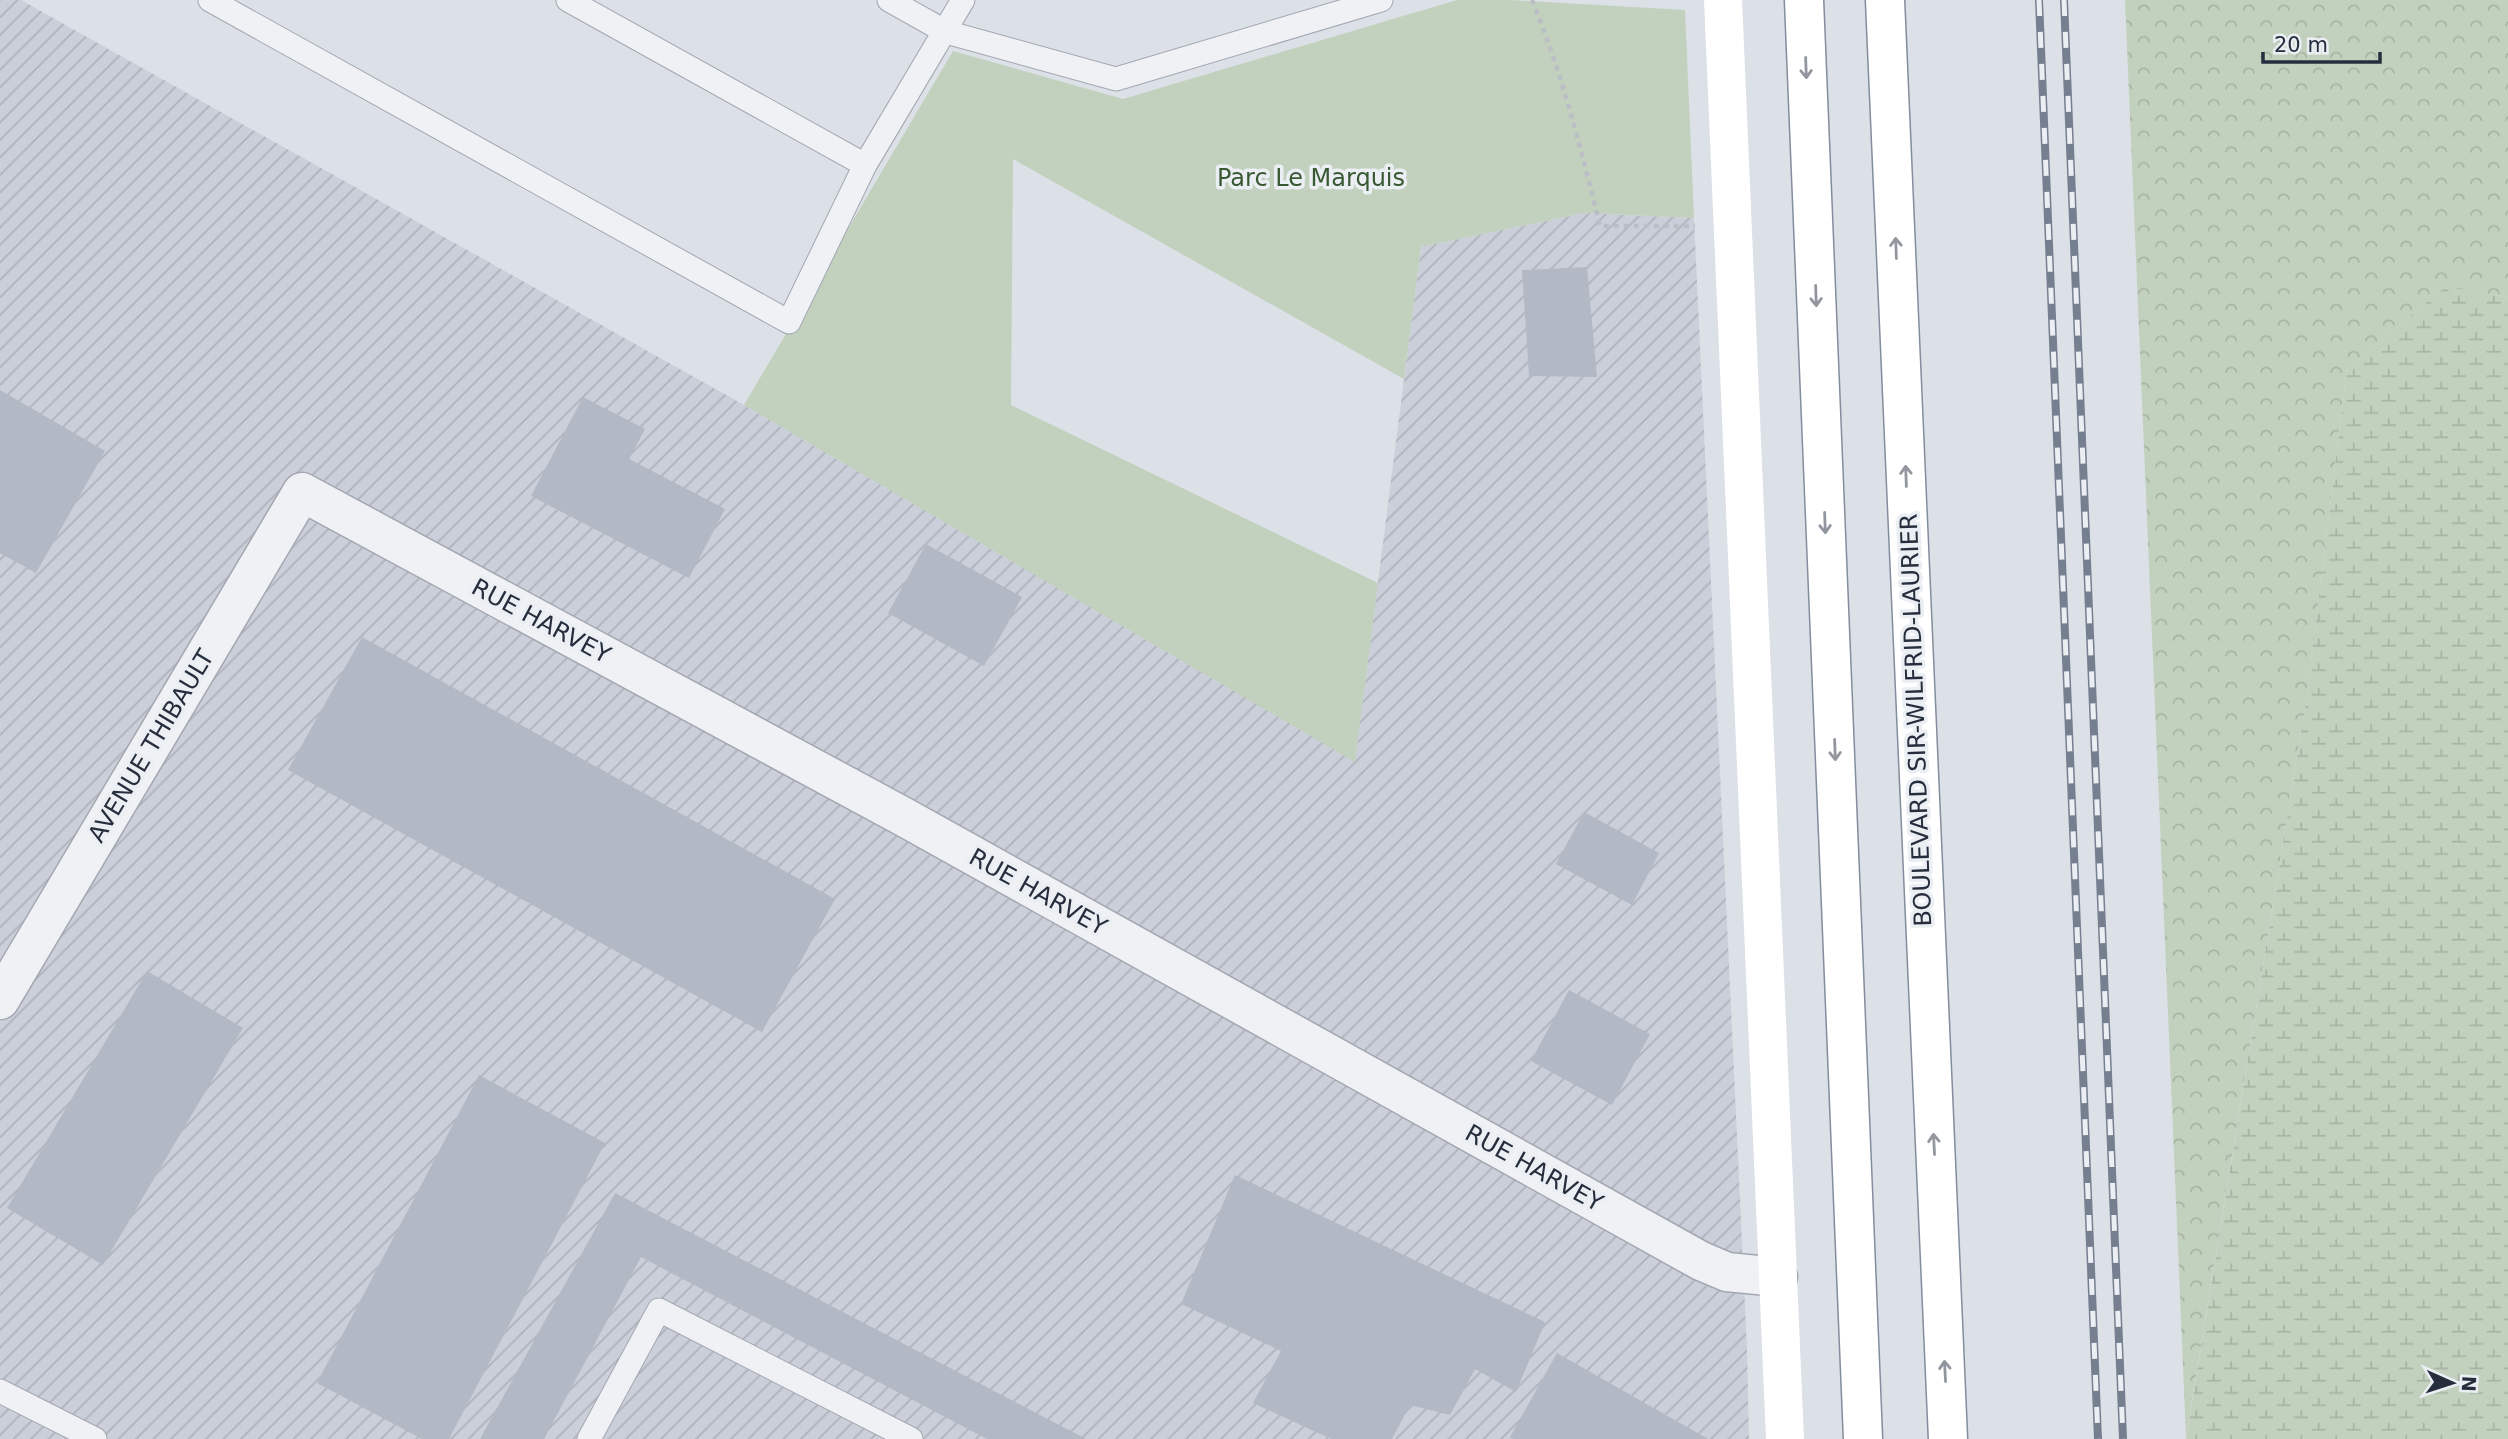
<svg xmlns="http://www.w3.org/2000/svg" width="2508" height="1439" font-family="'DejaVu Sans',sans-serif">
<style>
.industrial{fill:url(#industrial-furrows)}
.forest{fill:url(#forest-crowns)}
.wetland{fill:url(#wetland-marsh)}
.park{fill:#c2d1bd}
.building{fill:#b3b9c4}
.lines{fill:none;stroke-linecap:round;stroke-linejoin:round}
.lane-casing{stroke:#a2a7b1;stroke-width:25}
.street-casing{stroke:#a2a7b1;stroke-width:41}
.highway-casing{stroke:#838d9d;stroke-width:41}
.path{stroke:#bbbec5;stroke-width:4.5;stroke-dasharray:5 5;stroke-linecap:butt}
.lane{stroke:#eff1f5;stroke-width:23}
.street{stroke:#eff1f5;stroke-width:38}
.secondary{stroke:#fff;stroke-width:38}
.highway{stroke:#fff;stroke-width:38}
.rail-casing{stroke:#757f90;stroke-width:8}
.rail{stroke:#ebeff4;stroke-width:5;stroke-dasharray:16;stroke-linecap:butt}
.oneway{stroke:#92969e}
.labels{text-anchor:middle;stroke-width:7;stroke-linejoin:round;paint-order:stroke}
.park-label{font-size:24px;fill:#395933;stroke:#ebeff4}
.street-label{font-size:24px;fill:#262e3d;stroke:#ebeff4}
</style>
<defs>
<pattern id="industrial-furrows" width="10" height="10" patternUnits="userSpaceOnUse" patternTransform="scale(1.75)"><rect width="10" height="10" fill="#cacfd9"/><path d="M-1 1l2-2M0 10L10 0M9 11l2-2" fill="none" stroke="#adb2bb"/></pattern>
<pattern id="forest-crowns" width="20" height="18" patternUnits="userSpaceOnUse" patternTransform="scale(1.75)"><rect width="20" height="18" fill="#c2d1bd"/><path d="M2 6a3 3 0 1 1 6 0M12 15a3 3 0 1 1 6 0" fill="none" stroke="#a7b4a3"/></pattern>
<pattern id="wetland-marsh" width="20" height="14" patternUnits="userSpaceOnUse" patternTransform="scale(1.75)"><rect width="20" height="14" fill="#c2d1bd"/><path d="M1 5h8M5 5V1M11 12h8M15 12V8" fill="none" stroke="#a7b4a3"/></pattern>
</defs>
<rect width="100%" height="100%" fill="#dce0e7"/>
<!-- industrial -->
<path class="industrial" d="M0,0h21l723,405 611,356 66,-514 163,-34 110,5 53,1132 2,89h-1749z"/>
<!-- forest -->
<path class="forest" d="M2125,0h383v297l-63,-10 -98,82 -41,333 -120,735z"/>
<!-- wetland -->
<path class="wetland" d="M2445,287l63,10v1142h-322l120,-737 41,-333z"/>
<!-- park -->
<path class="park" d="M1457,0h52l176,10 9,208 -110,-5 -163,34 -17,132 -391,-220 -2,246 367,178 -23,179 -611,-357 209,-354 170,48z"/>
<!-- building -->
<path class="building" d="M1587,267l10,110 -68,-1 -7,-106z
M0,390l105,61 -69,122 -36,-20z
M583,397l62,32 -16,30 96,50 -36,69 -158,-82z
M926,544l96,53 -38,69 -96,-53z
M362,637l473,262 -73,133 -474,-262z
M1584,812l75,41 -27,52 -76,-41z
M147,971l96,57 -140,237 -96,-57z
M1569,990l81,44 -38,71 -81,-44z
M479,1075l126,68 -156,296h-27l-105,-56z
M1235,1175l310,147 -29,70 -41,-23 -25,46 -40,-10 -18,34h-61l-78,-36 28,-52 -100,-47z
M615,1193l471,246h-99l-346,-182 -97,182h-64z
M1557,1353l151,86h-195l-3,-2z"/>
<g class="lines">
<!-- lane casing -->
<g class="lane-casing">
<path id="lane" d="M210,0l579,322 76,-157 98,-165
M568,0l297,165
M889,0l57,32 170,47 265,-79
M0,1391l95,48
M589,1439l70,-129 252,129"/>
</g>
<!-- street casing -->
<g class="street-casing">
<path id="street" d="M0,1000l302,-508 602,325 797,444 26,11 51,5"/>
</g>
<!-- highway casing -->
<g class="highway-casing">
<path id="highway" d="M1804,0l59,1439
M1885,0l63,1439"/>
</g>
<!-- path -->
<path class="path" d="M1532,0c30,73 49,149 68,226h95"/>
<!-- lane -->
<use href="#lane" class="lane"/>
<!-- street -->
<use href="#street" class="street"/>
<!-- secondary -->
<path class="secondary" d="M1723,0l62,1439"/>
<!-- highway -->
<use href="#highway" class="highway"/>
<!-- rail casing -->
<g class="rail-casing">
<path id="rail" d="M2039,0l59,1439
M2064,0l59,1439"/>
</g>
<!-- rail -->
<use href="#rail" class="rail"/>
</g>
<!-- one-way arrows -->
<defs><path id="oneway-shaft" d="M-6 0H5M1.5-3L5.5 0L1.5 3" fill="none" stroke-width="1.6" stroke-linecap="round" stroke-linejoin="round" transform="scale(1.75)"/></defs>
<g class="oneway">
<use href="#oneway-shaft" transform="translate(1806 68) rotate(88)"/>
<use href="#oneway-shaft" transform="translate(1896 248) rotate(-92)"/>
<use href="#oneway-shaft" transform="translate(1816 296) rotate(88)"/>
<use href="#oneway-shaft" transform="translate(1906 476) rotate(-92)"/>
<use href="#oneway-shaft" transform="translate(1825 523) rotate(88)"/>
<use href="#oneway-shaft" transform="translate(1835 750) rotate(88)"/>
<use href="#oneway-shaft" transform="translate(1934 1144) rotate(-93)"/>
<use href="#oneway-shaft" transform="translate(1945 1371) rotate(-93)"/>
</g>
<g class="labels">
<!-- park labels -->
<g class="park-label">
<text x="1311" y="186">Parc Le Marquis</text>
</g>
<!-- street labels -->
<g class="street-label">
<text transform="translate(541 621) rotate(28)" y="8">RUE HARVEY</text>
<text transform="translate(1916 720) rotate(-92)" y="8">BOULEVARD SIR-WILFRID-LAURIER</text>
<text transform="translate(151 746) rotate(-59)" y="8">AVENUE THIBAULT</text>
<text transform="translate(1038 892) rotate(29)" y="8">RUE HARVEY</text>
<text transform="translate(1534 1168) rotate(29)" y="8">RUE HARVEY</text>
</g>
</g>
<!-- north arrow -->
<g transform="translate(2452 1383) rotate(93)" stroke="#ebeff4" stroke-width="5" paint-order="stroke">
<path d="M0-5L12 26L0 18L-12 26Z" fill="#262e3d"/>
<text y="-10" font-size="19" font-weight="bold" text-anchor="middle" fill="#262e3d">N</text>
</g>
<!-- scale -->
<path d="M2263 52v10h117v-10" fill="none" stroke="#262e3d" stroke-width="3.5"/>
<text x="2274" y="52" font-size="21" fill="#262e3d" stroke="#ebeff4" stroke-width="5" paint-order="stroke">20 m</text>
</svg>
